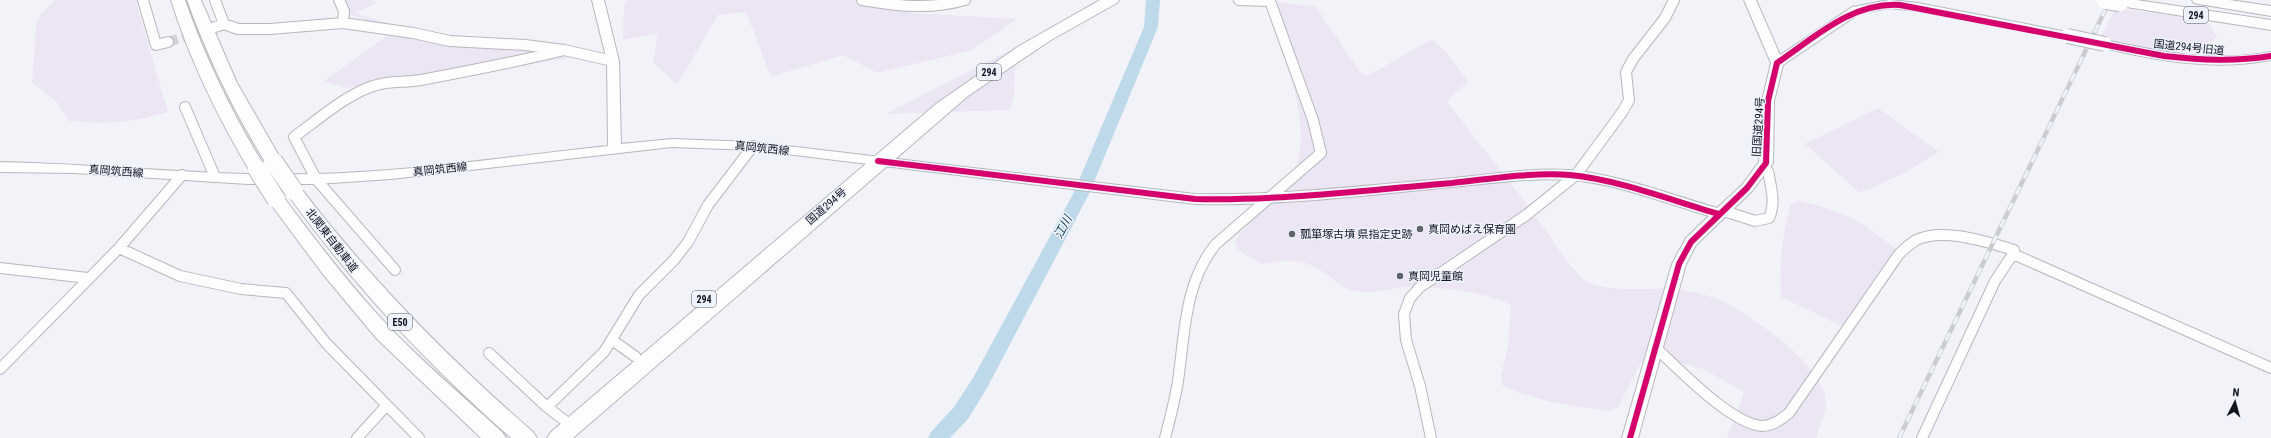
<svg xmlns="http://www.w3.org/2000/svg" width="2271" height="438" font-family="'Roboto Condensed','Noto Sans JP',sans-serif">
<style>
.green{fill:#ece6f4}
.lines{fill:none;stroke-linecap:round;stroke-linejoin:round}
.river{fill:#bed9e9;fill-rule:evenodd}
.street-tunnel{stroke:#d0d2d7;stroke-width:10;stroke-dasharray:10 5;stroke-linecap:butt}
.street-casing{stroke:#b6b8be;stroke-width:12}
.secondary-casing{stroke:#b6b8be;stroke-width:2}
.highway-casing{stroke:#b6b8be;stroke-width:2}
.street{stroke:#fdfdfe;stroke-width:10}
.secondary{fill:#fdfdfe;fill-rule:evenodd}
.highway{fill:#fdfdfe;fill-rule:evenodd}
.rail-casing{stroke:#cbccce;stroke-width:4.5}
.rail{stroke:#eef2fc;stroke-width:3;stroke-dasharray:9;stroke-linecap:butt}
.secondary-bridge-casing{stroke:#b6b8be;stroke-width:16;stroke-linecap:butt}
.highway-bridge-casing{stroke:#b6b8be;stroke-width:20;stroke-linecap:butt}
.secondary-bridge{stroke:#fdfdfe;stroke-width:14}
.highway-bridge{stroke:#fdfdfe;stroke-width:18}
.cycleway-casing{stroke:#eef2fc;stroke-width:8}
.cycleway{stroke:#d6006c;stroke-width:6}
.poi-dot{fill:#60636a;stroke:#eef2fc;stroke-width:1.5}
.labels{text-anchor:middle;stroke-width:3;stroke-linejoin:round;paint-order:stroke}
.shield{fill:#eef2fc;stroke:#545760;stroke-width:1}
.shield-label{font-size:10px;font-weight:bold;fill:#12151d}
.street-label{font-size:11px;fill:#12151d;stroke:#eef2fc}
.poi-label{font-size:11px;fill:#12151d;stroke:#eef2fc;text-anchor:start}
.water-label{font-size:12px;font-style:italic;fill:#0a3d52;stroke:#eef2fc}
</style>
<rect width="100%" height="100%" fill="#f2f3f8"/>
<!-- green -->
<path class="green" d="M55,0h84l-3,2 32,110c-36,11 -62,12 -99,9l-14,-21 -23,-17 4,-56 4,-12z
M344,0h27l6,3 -21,10 69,23 163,20 -241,32 -23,-7 70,-50 -44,-16z
M627,0h265l12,11 7,2 106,6 -45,31 -91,22h-6l-32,-17 -72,22 -25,-65 -28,3 -41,70 -24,-23 5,-29 -35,7 1,-35z
M1279,2l37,5 44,65 6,3 12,-5 54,-31 14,13 22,30 -20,18 1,4c27,36 56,71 83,107 12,16 40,62 56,71 21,11 63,5 87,7 16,2 34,6 49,13 29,14 103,66 102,101 -1,11 -7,24 -10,35h-89l17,-46 -41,-23 -29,-8 -20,-4 -12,4 -24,46 -8,4c-37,-5 -72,-9 -107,-25l-2,-10 7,-31 3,-39c-19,-14 -83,-21 -107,-19 -17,2 -37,8 -54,3 -7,-2 -15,-9 -21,-14 -26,-18 -37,-17 -68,-12l-24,-15 -2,-8c17,-25 46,-42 59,-70 15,-31 2,-79 -8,-111 -3,-10 -10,-23 -11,-35 0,-7 1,-14 1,-21z
M2116,8l90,12 11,17 -5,5 -61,6 -51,-10z
M1016,47l-2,47 -4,16 -124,4z
M1878,108l61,44 -36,22 -43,19 -55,-49z
M1797,201c52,10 69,24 108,55l-55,74 -69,-33c-2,-33 1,-62 10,-93z"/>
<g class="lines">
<!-- river -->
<path class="river" d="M1146,0h14l-2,27 -69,167 -102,194 -19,31 -18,19h-22l3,-6 23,-25 19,-29 100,-184 71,-167z"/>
<!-- street-tunnel -->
<path class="street-tunnel" d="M168,42l41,-13"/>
<!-- street casing -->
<g class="street-casing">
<path id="street" d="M143,0l13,45 12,-3
M215,0l9,24
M339,0l5,11 -1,12
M862,0c35,6 68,10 103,0
M209,29l15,-5 14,5h32l73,-6 70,10 37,8 75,4 39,5 49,11
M185,107l30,70
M1724,211l31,10 14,-3c7,-15 2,-31 -1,-47l-6,-3
M119,248l61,28 61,13 45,4 40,50 93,95
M0,268l88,10
M395,270l-79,-91 -22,-42c25,-18 50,-41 79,-51 16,-6 32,-3 48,-6 48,-9 96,-18 143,-30
M612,340l24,17
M1656,348c23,21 75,76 106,78 10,0 19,-6 27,-13l110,-159c5,-5 11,-10 17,-14 27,-13 71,2 98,10
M489,353l58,54 17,13
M0,369l119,-121 63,-73
M547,407l57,-55 35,-57 35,-35 14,-18 20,-37 45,-59
M357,438l29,-32
M1165,438c5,-19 10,-38 13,-57 7,-48 6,-98 38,-137l105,-91 -8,-33 -43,-119 -31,-1
M1431,438l-11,-52 -14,-46 -2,-26 6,-16 10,-11 105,-71 51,-41 47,-64 6,-11 -3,-28 7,-13 32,-41 9,-18
M1922,438l73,-157 18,-27 258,114"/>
</g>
<!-- secondary casing -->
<g class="secondary-casing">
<path id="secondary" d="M592,0h12l15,61 2,83 51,-5 81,3 442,52c86,2 173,-9 259,-16 37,-4 77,-10 114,-8 46,3 104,25 149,38l25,-23 17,-23 3,-61 9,-38 -27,-63h12l24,55 72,-48 37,-7 29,3 149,29 6,4 -6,4 -149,-29 -29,-3 -29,5 -77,52 -9,36 -1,62 -21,28 -56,54 -10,19 -48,174h-16l50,-174 14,-26 23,-22c-45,-13 -93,-33 -140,-36 -39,-3 -79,4 -118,7 -85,8 -170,19 -256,17l-442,-54 -81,-3 -281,32 -75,5h-68l-174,-11 -74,-1v-10c105,2 210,15 315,12 98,-2 196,-18 293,-28l-1,-85z
M2105,40c56,12 109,23 166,12v8c-58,11 -114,1 -170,-13l-2,-3z"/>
</g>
<!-- highway casing -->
<g class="highway-casing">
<path id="highway" d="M171,0h14c21,60 48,115 81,169l-3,4 -6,2 -6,-2c-33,-55 -61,-112 -80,-173z
M187,0h14l36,83 45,78 -3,4 -6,2 -6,-2c-33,-53 -59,-107 -80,-165z
M1100,0h19l-2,3 -66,37 -83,56 -395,342h-26l4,-6 385,-328 83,-58z
M2114,0h23l134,20v10l-151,-24 -5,-1 -2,-3z
M2192,0h37l42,6v10l-72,-12 -5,-1z
M294,185l6,2c69,91 147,170 233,245l4,6h-26c-83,-73 -158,-153 -223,-243l-3,-4 3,-4z
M276,193l6,2c34,46 69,92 109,134 35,36 74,69 111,103l4,6h-25l-104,-99 -55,-66 -52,-70 -3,-4 3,-4z"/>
</g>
<!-- street -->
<use href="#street" class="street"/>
<!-- secondary -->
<use href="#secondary" class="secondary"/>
<!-- highway -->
<use href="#highway" class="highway"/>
<!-- rail casing -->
<g class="rail-casing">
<path id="rail" d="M1899,438l211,-438"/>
</g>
<!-- rail -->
<use href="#rail" class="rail"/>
<!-- secondary-bridge casing -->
<g class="secondary-bridge-casing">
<path id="secondary-bridge" d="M2067,36l38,8"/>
</g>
<!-- highway-bridge casing -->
<g class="highway-bridge-casing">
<path id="highway-bridge" d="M2106,0l14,2
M273,161l21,30
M257,169l19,30"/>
</g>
<!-- secondary-bridge -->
<use href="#secondary-bridge" class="secondary-bridge"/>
<!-- highway-bridge -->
<use href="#highway-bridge" class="highway-bridge"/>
<!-- cycleway casing -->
<g class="cycleway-casing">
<path id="cycleway" d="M878,161l317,38c86,2 171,-9 257,-16 36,-4 82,-11 118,-8 50,5 100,25 149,39
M1630,438l49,-174 12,-22 56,-54 19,-25 2,-62 9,-38c38,-26 75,-61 123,-58l264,51c38,4 69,6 107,0"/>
</g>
<!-- cycleway -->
<use href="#cycleway" class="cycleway"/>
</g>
<!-- markers -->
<g class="poi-dot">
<circle cx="1420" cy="229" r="4"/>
<circle cx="1292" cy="234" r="4"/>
<circle cx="1400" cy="276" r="4"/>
</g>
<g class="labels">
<!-- shield labels -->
<g class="shield">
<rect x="2184" y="7" width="24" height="16" rx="3"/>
<rect x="977" y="64" width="24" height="16" rx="3"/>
<rect x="692" y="291" width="24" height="16" rx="3"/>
<rect x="388" y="314" width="24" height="16" rx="3"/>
</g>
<g class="shield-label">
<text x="2196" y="19">294</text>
<text x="989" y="76">294</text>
<text x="704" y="303">294</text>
<text x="400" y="326">E50</text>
</g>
<!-- street labels -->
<g class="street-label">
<text transform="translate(2189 47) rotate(6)" y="4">国道294号旧道</text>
<text transform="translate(1758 127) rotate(-86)" y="4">旧国道294号</text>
<text transform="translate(762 148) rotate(6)" y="4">真岡筑西線</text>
<text transform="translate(440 169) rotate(-6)" y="4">真岡筑西線</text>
<text transform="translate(116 171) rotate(4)" y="4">真岡筑西線</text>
<text transform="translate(826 206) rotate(-41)" y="4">国道294号</text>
<text transform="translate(332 240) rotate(52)" y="4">北関東自動車道</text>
</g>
<!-- poi labels -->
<g class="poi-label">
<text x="1428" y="233">真岡めばえ保育園</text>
<text x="1300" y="238">瓢箪塚古墳 県指定史跡</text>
<text x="1408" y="280">真岡児童館</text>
</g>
<!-- water labels -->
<g class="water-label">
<text transform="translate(1063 227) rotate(-62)" y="4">江川</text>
</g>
</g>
<!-- north arrow -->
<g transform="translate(2235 402) rotate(6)" stroke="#eef2fc" stroke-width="3" paint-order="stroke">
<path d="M0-3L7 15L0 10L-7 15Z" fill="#12151d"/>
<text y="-6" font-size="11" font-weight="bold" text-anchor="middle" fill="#12151d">N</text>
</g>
</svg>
